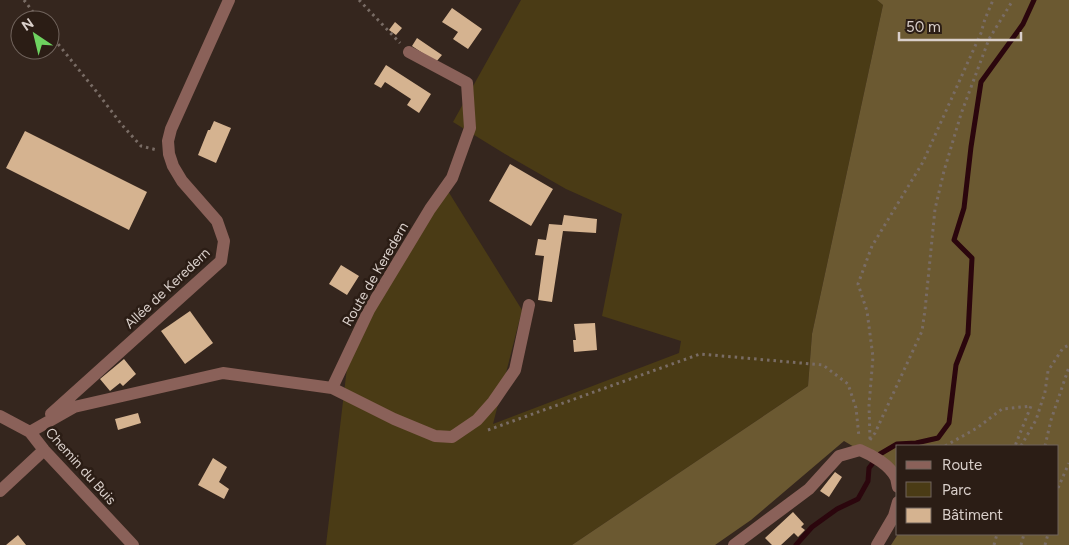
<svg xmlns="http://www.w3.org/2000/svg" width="1069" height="545" font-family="Figtree,sans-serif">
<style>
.green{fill:#4a3b15}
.forest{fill:#6b5931}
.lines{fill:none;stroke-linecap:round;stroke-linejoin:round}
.stream{stroke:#2b060d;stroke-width:5}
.building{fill:#d5b390}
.path{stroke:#796c65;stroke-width:3;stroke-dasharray:2.5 4;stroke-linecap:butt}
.minor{stroke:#8a6159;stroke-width:12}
.labels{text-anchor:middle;stroke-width:5;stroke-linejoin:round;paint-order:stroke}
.street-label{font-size:14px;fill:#d9cfca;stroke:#2b1d15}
</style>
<rect width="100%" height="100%" fill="#35261e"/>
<!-- green -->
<path class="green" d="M521,0h356l6,5 -71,329 -4,52 -236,159h-246l25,-211 92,-151 79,127 -29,114 186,-71 2,-12 -79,-25 20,-102 -56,-25 -61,-35 -52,-32z"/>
<!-- forest -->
<path class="forest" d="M877,0h192v545h-178l7,-11h160v-88h-160v27l-54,-32 -93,79 -36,25h-143l236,-159 4,-52 71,-329z"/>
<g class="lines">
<!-- stream -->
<path class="stream" d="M796,545l16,-18 25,-18 21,-10 10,-18 1,-13 11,-14 17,-10 19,-1 22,-5 11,-15 7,-58 12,-31 4,-76 -18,-18 10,-32 7,-61 10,-65 42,-58 11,-24"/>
</g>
<!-- building -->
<path class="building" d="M452,8l30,21 -14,20 -15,-10 5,-7 -16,-10z
M395,22l7,6 -6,7 -7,-5z
M417,38l25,17 -6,7 -24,-16z
M386,65l45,29 -12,19 -12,-8 4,-6 -26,-17 -4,6 -7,-4z
M214,121l17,7 -15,35 -18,-8 10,-25h2z
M25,131l122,61 -18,38 -123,-62z
M510,164l43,25 -22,37 -42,-25z
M564,215l33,4 -1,14 -33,-2 -11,71 -14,-2 6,-44 -9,-1 3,-16 8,1 3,-16 13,1z
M341,265l18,11 -12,19 -18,-11z
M190,311l23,32 -28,21 -24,-33z
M595,323l2,27 -23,2 -1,-12h3l-2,-16z
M124,359l12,15 -13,12 -3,-3 -10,8 -10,-12z
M138,413l3,10 -23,7 -3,-11z
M213,458l14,9 -8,15 10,7 -5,10 -26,-14z
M835,472l7,5 -13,20 -9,-6z
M793,512l11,12 -3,3 4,3 -7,7 -4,-4 -13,12h-9l-7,-7z
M18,535l8,10h-20z"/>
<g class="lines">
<!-- path -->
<path class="path" d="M24,0l15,20
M359,0l41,43
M50,34l46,57 26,34 19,21 16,4
M488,430l212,-76 123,11 25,19 8,24 3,29
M870,439l-1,-34 4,-48 -6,-46 -9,-27 14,-38 51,-84 58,-129 4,-14 8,-19
M870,440l5,-7 47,-102 3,-21 10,-101 9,-38 17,-57 28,-75 24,-39
M945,446l32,-18 25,-19 29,-3 -16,40
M1021,446l15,-26 9,-28 3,-21 15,-23 6,-3
M1045,446l6,-26 18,-53
M1058,488l11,-25
M994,545l3,-11
M1021,545l3,-11
M1045,545l3,-11"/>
<!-- minor -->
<path class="minor" d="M332,388l37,-78 61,-101 22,-31 18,-50 -3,-45 -58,-31
M51,414l170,-153 3,-20 -7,-20 -35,-40 -9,-15 -4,-12 -1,-13 3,-12 58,-129
M0,416l30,16 14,18 89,95
M30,432l44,-25 149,-34 109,15 62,31 41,17 17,1 25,-17 16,-18 22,-32 14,-65
M0,491l44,-41
M734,545l75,-56 30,-33 21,-6c12,5 30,15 36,28 1,3 1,6 2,9
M877,545l17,-29 4,-14"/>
</g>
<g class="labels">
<!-- street labels -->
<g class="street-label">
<text transform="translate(375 274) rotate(-60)" y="5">Route de Keredern</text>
<text transform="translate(167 288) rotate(-43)" y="5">Allée de Keredern</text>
<text transform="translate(81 466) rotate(48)" y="5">Chemin du Buis</text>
</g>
</g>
<!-- legend -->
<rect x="896" y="445" width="162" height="90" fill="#2b1d15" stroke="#71645d"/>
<rect x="906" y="461" width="25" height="8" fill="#8a6159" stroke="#71645d"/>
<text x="942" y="470" font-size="15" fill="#d9cfca">Route</text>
<rect x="906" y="482" width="25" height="15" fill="#4a3b15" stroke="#71645d"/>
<text x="942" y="495" font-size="15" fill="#d9cfca">Parc</text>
<rect x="906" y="508" width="25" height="15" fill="#d5b390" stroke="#71645d"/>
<text x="942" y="520" font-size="15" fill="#d9cfca">Bâtiment</text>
<!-- north arrow -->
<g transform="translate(35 35) rotate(325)"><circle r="24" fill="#2b1d15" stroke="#71645d"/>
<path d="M0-4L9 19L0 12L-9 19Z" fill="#6ed360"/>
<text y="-8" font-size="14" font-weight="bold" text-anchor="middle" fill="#d9cfca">N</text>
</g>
<!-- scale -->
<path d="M899 32v8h122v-8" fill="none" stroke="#d9cfca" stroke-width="2.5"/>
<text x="906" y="32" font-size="15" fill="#d9cfca" stroke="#2b1d15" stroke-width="4" paint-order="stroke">50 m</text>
</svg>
